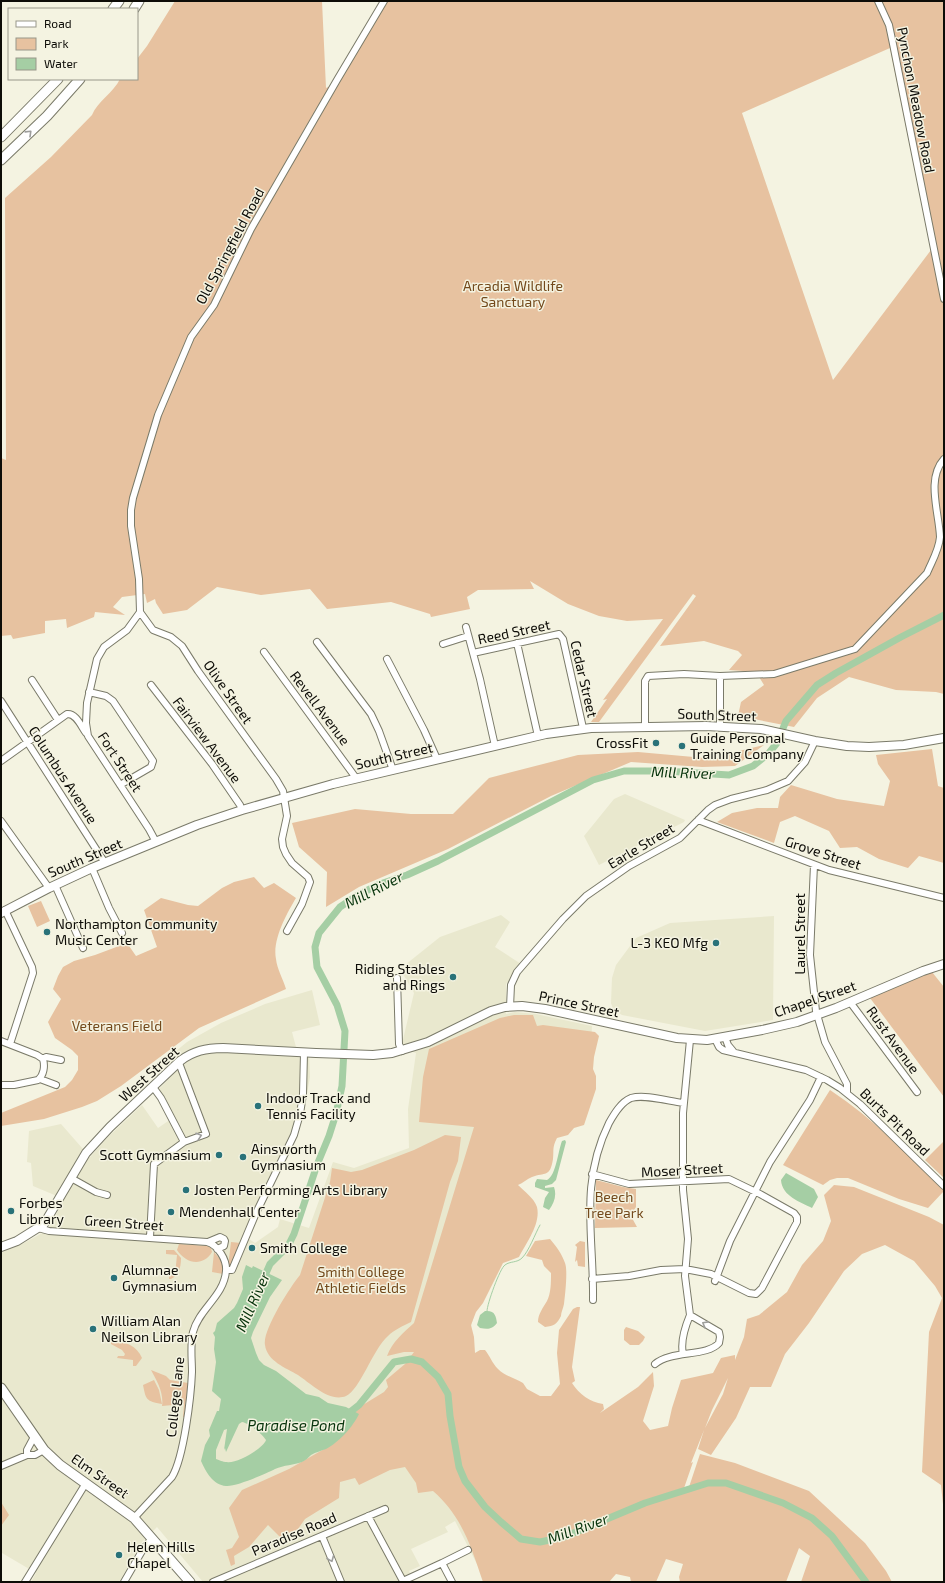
<svg xmlns="http://www.w3.org/2000/svg" width="945" height="1583" font-family="'Exo 2',sans-serif">
<style>
.built{fill:#e9e8ce}
.green{fill:#e7c2a0;fill-rule:evenodd}
.water{fill:#a5cea4;fill-rule:evenodd}
.lines{fill:none;stroke-linecap:round;stroke-linejoin:round}
.stream{stroke:#a5cea4;stroke-width:1}
.river{stroke:#a5cea4;stroke-width:7}
.minor-casing{stroke:#7a7a69;stroke-width:8}
.major-casing{stroke:#7a7a69;stroke-width:10}
.highway-casing{stroke:#7a7a69;stroke-width:11}
.minor{stroke:#fff;stroke-width:6}
.major{stroke:#fff;stroke-width:8}
.highway{stroke:#fff;stroke-width:9}
.oneway{stroke:#9e9e9c}
.poi-dot{fill:#297279;stroke:#f4f3e1;stroke-width:1.5}
.labels{text-anchor:middle;stroke-width:3;stroke-linejoin:round;paint-order:stroke}
.street-label{font-size:14px;fill:#0d0c07;stroke:#f4f3e1}
.park-label{font-size:14px;fill:#73491b;stroke:#f4f3e1}
.poi-label{font-size:14px;fill:#0d0c07;stroke:#f4f3e1;text-anchor:start}
.water-label{font-size:15px;font-style:italic;fill:#07340c;stroke:#f4f3e1}
</style>
<rect width="100%" height="100%" fill="#f4f3e1"/>
<!-- built -->
<path class="built" d="M625,794l60,26 -1,2 -85,43 -15,-29 30,-37z
M501,915l9,7 -15,25 26,17 -15,20v30l9,-2 21,2 56,12 -5,84 -67,33 -63,236 24,193 -26,-51 -10,6 3,5 -37,17 9,17 -11,5 5,11h-211l-46,-55 -15,15 -23,40h-88l5,-9 -34,-20 -1,1v-301l23,-10 22,-12 7,-10 11,-22 -31,-13 -2,-23 -4,-1 2,-31 32,-7 29,33 18,-20 34,-32 16,23 16,-11 -16,-27 17,-18 -10,-12 22,-18 34,-19 44,-19 47,-14 8,35 -28,7 4,15 13,1 1,29 -6,33 -8,26 -47,103 6,4 23,-16 2,-8 29,9 24,-66 21,6 55,-20 -1,-39 8,-56 -15,-5 13,-55 -14,-24 40,-32z
M774,916l-1,104 -68,11 -83,-16 -9,-6 -2,-6 1,-25 4,-13 20,-27 34,-15z"/>
<!-- green -->
<path class="green" d="M175,1h147l4,87 10,-5 47,-82h561v693l-8,-2 -40,-2 -47,-13 -32,21 -23,29 -56,-11 3,-14 23,-17 -8,-13 -27,-2 13,-15 -4,-4 -34,-10 -44,5 36,-50 -3,-2 -94,128h-8l16,-23 -4,1 60,-81 -36,2 -28,-5 -31,-12 -38,-23 4,8 -56,1 -11,7 3,12 -39,8 -1,-3 -39,-12 -64,7 -17,-20 -49,6 -44,-8 -30,23 -24,4 -7,-11 -1,-4 -8,4 -2,-9 -23,3 -9,10 12,8 -30,-3 -1,5 -27,11 -1,-9 -21,2v12l-32,6 -2,-4 -10,1v-178l5,2 -1,-262 46,-41 41,-42c5,-13 22,-23 28,-36h17v-20l10,-13zM890,48l41,202 -98,130 -91,-267z
M764,745l-29,21 -33,1 -71,-5 -80,34 -103,53 -89,38 -33,20 1,-35 -28,-25 -7,-24 63,-14 56,5h42l36,-36 89,-23 60,-3 78,7 19,-7z
M932,749l6,37 6,2v75l-25,-7 -11,12 -29,-9 -22,-12 -17,1 -11,-17 -34,-15 -15,6 -6,21 -57,-21 15,-9 25,-5h21l2,-11 11,-12 46,14 47,7 6,-25 -12,-17 -2,-9z
M254,877l10,11 10,-5 22,15c-9,15 -24,42 -20,61 1,10 7,20 10,30l-87,39 -78,58 -24,15 -15,6 -38,12 -43,7v-13l64,-26 7,-7 6,-10v-14l-6,-6 -17,-12 -7,-16 13,-23 -8,-10 5,-13 5,-9 11,-6 21,-6 32,-12 9,13 21,-9 -13,-37 17,-12 27,7 10,1 24,-18 12,-6z
M41,901l9,20 -13,6 -9,-21z
M932,972l12,15v110l-74,-99z
M514,1015h19l4,11 6,-1 52,7 4,4 -5,21 -1,12 3,7v13l-12,36 -10,3 -6,7 -11,3c-5,10 -3,11 -4,21 -3,19 -8,13 -21,18 -5,2 -9,6 -14,8 6,6 16,13 19,22 4,17 -11,36 -18,50l-16,6 -20,40 -7,9 -5,13 3,12 1,16 5,-3h5c5,6 7,13 13,19 7,7 17,9 25,14l4,6 13,7h11l9,-12 -3,-31 2,-23 14,-21 4,-2h3l-8,60 3,14 -3,2c7,11 18,19 31,21l1,5 -4,4 38,-26 15,-15 1,14 -11,35 7,9 18,-4 4,-18 9,-28 32,-7 8,-15 14,-3v5l9,-23 3,-18 12,-4 28,-23 15,-27 21,-24 8,-20 -7,-26 10,-10 20,2 75,30 15,8v289l-3,-29 -19,-13 7,-140 13,-34 -7,-12 -21,-25 -29,-16 -23,9 -18,17 -35,52 -24,31 -14,33h-21l-14,31 -25,37 -13,-6 6,-19 -13,33 2,-1 -10,29 5,-1 12,-36 35,9 74,28 56,52 21,28 6,11h-91l9,-26 -11,-8 -13,34h-106l-1,-5 4,-13 -17,-5 -10,23h-25l-1,-5 -14,-3 -7,8h-126c-12,-35 -21,-66 -50,-91l-15,2 -2,-10 -11,-16 -15,3 -31,15 -4,-7 -15,4 -1,16 -34,21 -14,20 -5,4 -18,-18 -19,22 -15,9 1,8 -4,2 -5,-16 6,-2 7,-11 -10,-29 13,-18 47,-21 44,-25 -3,-19 54,-33 4,-5 -2,-7 19,-16 9,-12h-10l-17,4c5,-14 17,-24 27,-33l60,-196 -55,-5 4,-45 6,-28 71,-31zM728,1378l-5,16 -18,34 7,-18z
M830,1090c43,28 78,65 114,101l-16,17 -29,-9 -51,-21h-11l-7,2 -7,5 -40,-20z
M445,1135l16,2 -3,24 -8,21 -39,140c-8,4 -17,8 -23,14 -15,13 -28,54 -42,60 -16,7 -36,-13 -48,-21 -12,-7 -31,-14 -33,-30 -3,-14 25,-58 35,-70l30,-93 2,-14 19,4 11,-2 52,-20z
M944,1141v37l-19,-18z
M596,1180l27,7 13,2v18l-4,6v5l5,9 -42,1z
M550,1239c6,7 12,15 15,24 3,7 0,33 -1,41 -1,5 -3,8 -3,12 -4,8 -7,10 -16,11l-7,-5c0,-8 5,-14 9,-21 4,-8 4,-18 4,-28l-7,-7 -2,-6 -16,-4 9,-15z
M580,1241l5,1v25l-7,-1 -1,-6 -2,2 2,-15 -2,-2z
M231,1242l10,1 -10,24h-3z
M179,1244l29,2 3,2 1,4c-9,15 -26,12 -35,-2z
M166,1250h8l7,8c0,9 -2,17 -10,21h-2v-4h6l2,-20 -11,-1z
M214,1252l9,11v11l-11,-2z
M626,1327l12,4 7,6 -2,4 -4,4h-9l-6,-5v-10z
M113,1341c12,0 24,5 29,17l-6,8h-3v-6l-16,-2 1,-2h6l1,-2 -3,-4 -11,-6v-2z
M151,1370l15,6 4,4 18,3 -4,34h-1l1,-13 -22,2c2,-13 -5,-25 -11,-36z
M154,1380l5,10 3,14c-16,-3 -16,-4 -19,-19z
M1,1502l8,13 -8,11z"/>
<!-- water -->
<path class="water" d="M565,1140l1,2 -10,38 -4,4 -7,2v2l9,-1c3,9 0,16 -5,23l-6,-3 2,-9 4,-6 -14,-5v-4l2,-4 10,1c9,-4 11,-29 15,-39z
M786,1173l28,16 4,8 -6,11c-12,-6 -30,-12 -31,-28z
M246,1265l6,3 1,-2 29,14 -12,17 -17,35 -2,6 5,15 3,7 5,5 12,6 30,23 13,3 9,6 18,4 13,7c-6,13 -21,29 -33,35 -5,2 -10,3 -15,6 -3,3 -5,5 -9,7 -8,3 -18,3 -27,7 -10,5 -39,18 -49,17 -13,-1 -20,-14 -25,-25l4,-16 5,-9 -1,-6 8,-19h2l2,-12 -9,-8 4,-29 -2,-13 1,-12 -2,-4 2,-2 2,-8 17,-15 3,-5 6,-14 -1,-12zM242,1422c7,1 20,12 24,18 -2,8 -30,24 -39,22 -5,0 -7,-2 -11,-3v-9l8,-20 3,-1 -3,21 1,-2 1,4 13,-28z
M485,1311c10,-1 11,5 12,12 -5,7 -10,6 -17,5l-3,-3 3,-10z"/>
<g class="lines">
<!-- stream -->
<path class="stream" d="M487,1311c0,-7 13,-43 18,-46 5,-4 12,-2 17,-7 7,-7 13,-24 18,-33"/>
<!-- river -->
<path class="river" d="M263,1280l7,-16 18,-18 6,-12 23,-69 12,-29 7,-22 6,-28 3,-55 -8,-26 -20,-38 -2,-20 4,-14 21,-26 18,-12 22,-11 27,-9 31,-14 155,-81 31,-9h41l64,4 24,-9 15,-12 9,-11 9,-22 31,-36 19,-12 65,-36 43,-22
M345,1416l14,-11 35,-43 17,-3 11,3 16,15 10,17 2,22 9,51 6,14 20,26 16,15 20,17 19,3 24,-5 81,-34 63,-20h18l57,20 29,15 20,18 34,46"/>
<!-- minor casing -->
<g class="minor-casing">
<path id="minor" d="M878,1l11,24 4,19 51,255
M140,612l13,18 18,7 11,9 16,25 78,108 7,12 4,25 -5,23 1,8 3,7 6,9 16,14 2,5 -8,22 -15,27
M466,627l14,52 15,67
M317,642l54,72 8,17 14,39
M517,643l21,93
M443,644l25,-8
M264,652l92,126
M473,653l86,-19 4,5 20,89
M387,659l37,71 13,29
M720,676l54,-2 81,-25 72,-76c5,-12 12,-23 13,-36 -1,-25 -14,-58 4,-78
M32,680l26,40
M151,685l61,79 28,41 2,5
M89,692l17,4 7,5 40,60 -2,6 -31,18
M1,701l104,162
M645,727v-46l3,-5 36,-2 36,2v50
M1,761l66,-47c9,-1 14,12 19,19
M698,820l131,50 115,28
M1,821l48,67
M156,842l-7,-13 -61,-93 -2,-13 1,-20 10,-44 7,-12 23,-17 13,-18 -1,-33 -8,-53v-16l2,-12 25,-83 33,-78 23,-32 37,-76 86,-149 47,-79
M814,865l-4,90 6,56 9,31 22,42v9
M92,868l17,40 13,25
M55,885l28,63
M5,910l27,57 1,6 -23,71
M397,978l2,66 3,7
M850,1002l67,90
M510,1007l1,-22 6,-13 46,-53 23,-23 43,-30 51,-28 28,-28 7,-5 16,-6 36,-9 21,-9 17,-19 10,-21
M725,1037l3,8 5,6
M715,1039l4,8 4,3 83,20 21,10 13,8 20,16 84,82
M1,1041l36,14 6,4 3,-2 15,3
M40,1079l16,6
M1,1085h13l24,-5c6,-5 7,-14 5,-21
M153,1087l8,11 23,44
M592,1174l37,10 100,-5 31,15 34,19 3,4v5l-35,66 -6,6 -7,-1 -38,-19 -26,-5 -24,1 -32,6 -37,3
M71,1178l25,14 11,3
M38,1228l11,3 158,11c11,3 20,18 19,29 -2,25 -27,38 -33,61 -3,13 -1,27 -1,40 -1,24 -8,85 -20,105l-38,41
M150,1237l4,-73 30,-22 22,-8 -27,-71
M208,1242l12,-5 4,2 1,2 -1,5 -7,3
M226,1270h6l24,-57 38,-78 6,-21 3,-20 1,-41
M715,1281l15,-40 40,-79 40,-62 11,-23
M593,1300c1,-64 -14,-116 16,-177 5,-9 12,-21 22,-25 14,-4 37,3 52,5
M690,1315l-5,-39 3,-37 -5,-49v-77l7,-73
M655,1364c16,-14 52,-7 64,-21l1,-6 -1,-5 -29,-17c-5,12 -10,26 -7,39
M27,1455v-5l7,-13
M1,1466l26,-11h8l9,-5
M368,1516l35,65 39,-18 10,19
M322,1536l19,46
M442,1563l26,-13
M25,1582l61,-99
M124,1582l18,-31 10,-13
M213,1582l172,-73"/>
</g>
<!-- major casing -->
<g class="major-casing">
<path id="major" d="M1,913l48,-25 43,-20 105,-43 45,-15 91,-26 213,-50 45,-6 115,-2 55,3 54,12 32,5 22,1 35,-2 40,-7
M1,1247l16,-6 27,-17 42,-71 24,-26 70,-66c13,-10 26,-13 43,-13l93,5 57,2 19,-2 36,-11 63,-31 14,-4 17,-1 23,3 132,29 30,2 55,-10 35,-8 39,-14 87,-37 21,-7"/>
</g>
<!-- highway casing -->
<g class="highway-casing">
<path id="highway" d="M113,9l6,-8
M134,9l5,-8
M1,137l57,-58
M1,160l46,-44 33,-37
M1,1388l43,62 16,15 74,53 56,64"/>
</g>
<!-- minor -->
<use href="#minor" class="minor"/>
<!-- major -->
<use href="#major" class="major"/>
<!-- highway -->
<use href="#highway" class="highway"/>
</g>
<!-- one-way arrows -->
<defs><path id="oneway-chevron" d="M-2-3.5L2.5 0L-2 3.5" fill="none" stroke-width="1.6" stroke-linecap="round" stroke-linejoin="round"/></defs>
<g class="oneway">
<use href="#oneway-chevron" transform="translate(29 133) rotate(-44)"/>
<use href="#oneway-chevron" transform="translate(199 1136) rotate(-19)"/>
<use href="#oneway-chevron" transform="translate(705 1324) rotate(-151)"/>
<use href="#oneway-chevron" transform="translate(331 1559) rotate(68)"/>
</g>
<!-- markers -->
<g class="poi-dot">
<circle cx="656" cy="743" r="4"/>
<circle cx="682" cy="746" r="4"/>
<circle cx="47" cy="932" r="4"/>
<circle cx="716" cy="943" r="4"/>
<circle cx="453" cy="977" r="4"/>
<circle cx="258" cy="1106" r="4"/>
<circle cx="219" cy="1155" r="4"/>
<circle cx="243" cy="1157" r="4"/>
<circle cx="186" cy="1190" r="4"/>
<circle cx="11" cy="1211" r="4"/>
<circle cx="171" cy="1212" r="4"/>
<circle cx="252" cy="1248" r="4"/>
<circle cx="114" cy="1278" r="4"/>
<circle cx="93" cy="1329" r="4"/>
<circle cx="119" cy="1555" r="4"/>
</g>
<g class="labels">
<!-- street labels -->
<g class="street-label">
<text transform="translate(916 100) rotate(79)" y="5">Pynchon Meadow Road</text>
<text transform="translate(230 246) rotate(-62)" y="5">Old Springfield Road</text>
<text transform="translate(514 632) rotate(-12)" y="5">Reed Street</text>
<text transform="translate(584 679) rotate(77)" y="5">Cedar Street</text>
<text transform="translate(228 692) rotate(55)" y="5">Olive Street</text>
<text transform="translate(320 708) rotate(53)" y="5">Revell Avenue</text>
<text transform="translate(717 715) rotate(2)" y="5">South Street</text>
<text transform="translate(207 740) rotate(53)" y="5">Fairview Avenue</text>
<text transform="translate(394 756) rotate(-13)" y="5">South Street</text>
<text transform="translate(120 762) rotate(57)" y="5">Fort Street</text>
<text transform="translate(63 775) rotate(57)" y="5">Columbus Avenue</text>
<text transform="translate(641 846) rotate(-31)" y="5">Earle Street</text>
<text transform="translate(823 853) rotate(18)" y="5">Grove Street</text>
<text transform="translate(85 858) rotate(-23)" y="5">South Street</text>
<text transform="translate(800 934) rotate(-90)" y="5">Laurel Street</text>
<text transform="translate(815 999) rotate(-19)" y="5">Chapel Street</text>
<text transform="translate(579 1004) rotate(12)" y="5">Prince Street</text>
<text transform="translate(893 1040) rotate(54)" y="5">Rust Avenue</text>
<text transform="translate(149 1074) rotate(-42)" y="5">West Street</text>
<text transform="translate(895 1122) rotate(44)" y="5">Burts Pit Road</text>
<text transform="translate(682 1170) rotate(-3)" y="5">Moser Street</text>
<text transform="translate(124 1223) rotate(4)" y="5">Green Street</text>
<text transform="translate(175 1397) rotate(-84)" y="5">College Lane</text>
<text transform="translate(100 1476) rotate(35)" y="5">Elm Street</text>
<text transform="translate(294 1534) rotate(-23)" y="5">Paradise Road</text>
</g>
<!-- park labels -->
<g class="park-label">
<text x="513" y="291">Arcadia Wildlife<tspan x="513" dy="16">Sanctuary</tspan></text>
<text x="117" y="1031">Veterans Field</text>
<text x="614" y="1202">Beech<tspan x="614" dy="16">Tree Park</tspan></text>
<text x="361" y="1277">Smith College<tspan x="361" dy="16">Athletic Fields</tspan></text>
</g>
<!-- poi labels -->
<g class="poi-label">
<text x="690" y="743">Guide Personal<tspan x="690" dy="16">Training Company</tspan></text>
<text x="648" y="748" text-anchor="end">CrossFit</text>
<text x="55" y="929">Northampton Community<tspan x="55" dy="16">Music Center</tspan></text>
<text x="708" y="948" text-anchor="end">L-3 KEO Mfg</text>
<text x="445" y="974" text-anchor="end">Riding Stables<tspan x="445" dy="16">and Rings</tspan></text>
<text x="266" y="1103">Indoor Track and<tspan x="266" dy="16">Tennis Facility</tspan></text>
<text x="251" y="1154">Ainsworth<tspan x="251" dy="16">Gymnasium</tspan></text>
<text x="211" y="1160" text-anchor="end">Scott Gymnasium</text>
<text x="194" y="1195">Josten Performing Arts Library</text>
<text x="19" y="1208">Forbes<tspan x="19" dy="16">Library</tspan></text>
<text x="179" y="1217">Mendenhall Center</text>
<text x="260" y="1253">Smith College</text>
<text x="122" y="1275">Alumnae<tspan x="122" dy="16">Gymnasium</tspan></text>
<text x="101" y="1326">William Alan<tspan x="101" dy="16">Neilson Library</tspan></text>
<text x="127" y="1552">Helen Hills<tspan x="127" dy="16">Chapel</tspan></text>
</g>
<!-- water labels -->
<g class="water-label">
<text transform="translate(683 773) rotate(2)" y="5">Mill River</text>
<text transform="translate(374 890) rotate(-27)" y="5">Mill River</text>
<text transform="translate(253 1302) rotate(-66)" y="5">Mill River</text>
<text x="296" y="1431">Paradise Pond</text>
<text transform="translate(578 1529) rotate(-20)" y="5">Mill River</text>
</g>
</g>
<!-- border -->
<rect width="945" height="1583" fill="none" stroke="#0d0c07" stroke-width="4"/>
<!-- legend -->
<rect x="8" y="8" width="130" height="72" fill="#f4f3e1" stroke="#98978a"/>
<rect x="16" y="21" width="20" height="6" fill="#ffffff" stroke="#98978a"/>
<text x="44" y="28" font-size="12" fill="#0d0c07">Road</text>
<rect x="16" y="38" width="20" height="12" fill="#e7c2a0" stroke="#98978a"/>
<text x="44" y="48" font-size="12" fill="#0d0c07">Park</text>
<rect x="16" y="58" width="20" height="12" fill="#a5cea4" stroke="#98978a"/>
<text x="44" y="68" font-size="12" fill="#0d0c07">Water</text>
</svg>
